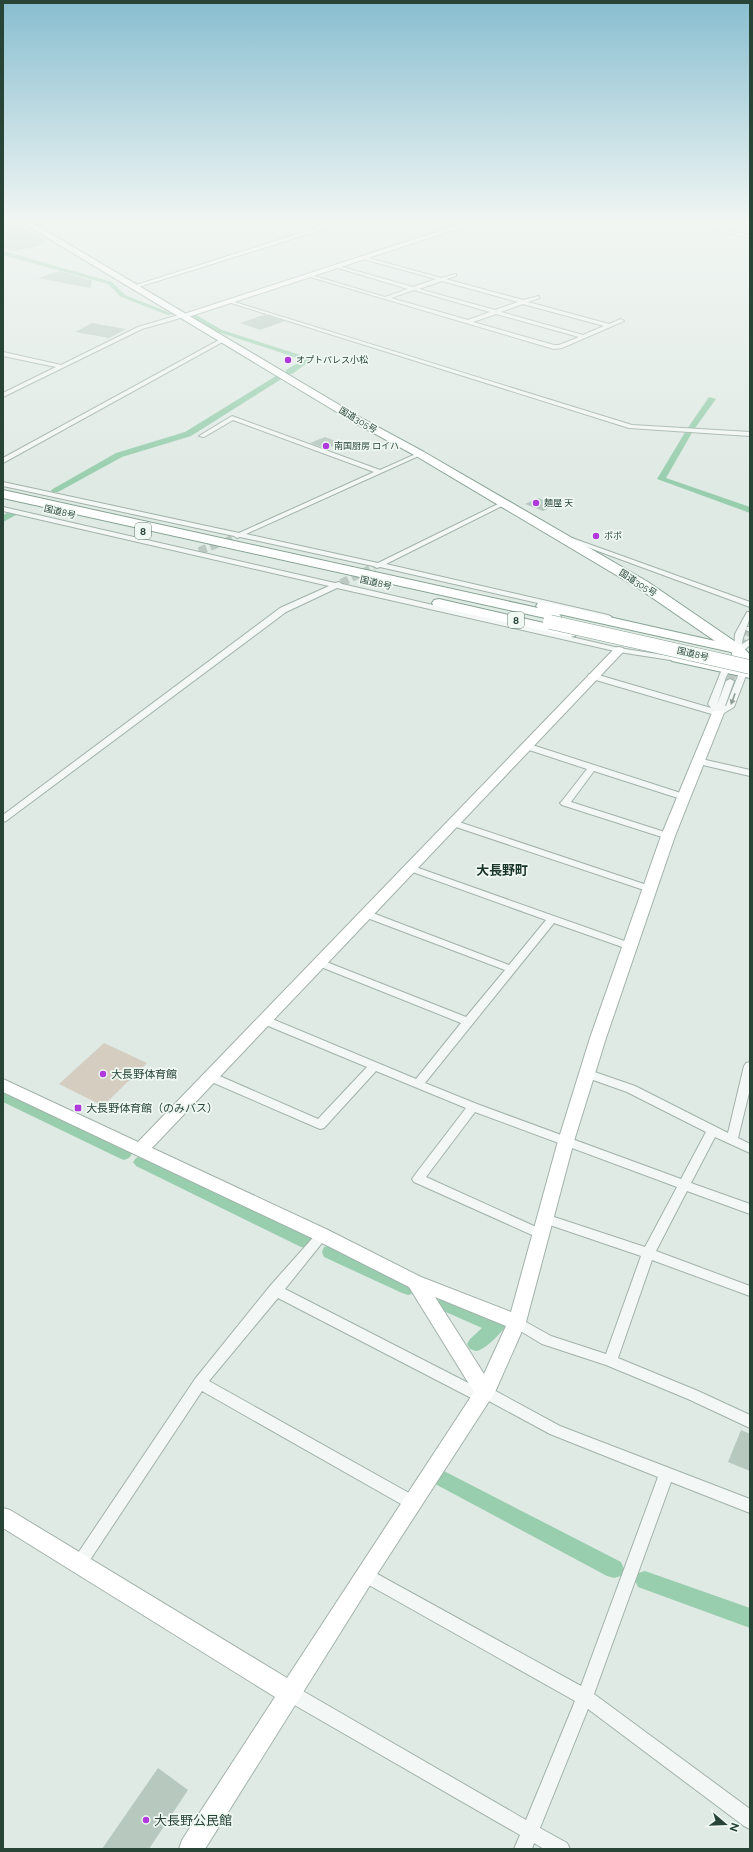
<svg xmlns="http://www.w3.org/2000/svg" width="753" height="1852" font-family="Raleway,'Noto Sans JP',sans-serif">
<style>
.green{fill:#d5cdc0}
.lines{fill:none;stroke-linecap:round;stroke-linejoin:round}
.canal{fill:#98cead;fill-rule:evenodd}
.building{fill:#b7c9bf}
.street-tunnel-far1{stroke:#bbc9c2;stroke-width:6;stroke-dasharray:6 3;stroke-linecap:butt}
.street-tunnel{stroke:#bbc9c2;stroke-width:8;stroke-dasharray:8 4;stroke-linecap:butt}
.street-casing{stroke:#a1b2aa;stroke-width:2}
.secondary-casing{stroke:#a1b2aa;stroke-width:2}
.highway-casing{stroke:#86a394;stroke-width:2}
.street{fill:#f3f8f6;fill-rule:evenodd}
.secondary{fill:#fff;fill-rule:evenodd}
.highway{fill:#fff;fill-rule:evenodd}
.highway-bridge-casing{stroke:#86a394;stroke-width:15;stroke-linecap:butt}
.highway-bridge{stroke:#fff;stroke-width:14}
.oneway{fill:#8d9e96}
.poi-dot{fill:#af39db;stroke:#f0f8f3;stroke-width:1.5}
.labels{text-anchor:middle;stroke-width:3.5;stroke-linejoin:round;paint-order:stroke}
.far-poi-label{font-size:9px;fill:#274436;stroke:#f0f8f3;text-anchor:start}
.far-street-label{font-size:9px;fill:#274436;stroke:#f0f8f3}
.shield{fill:#f0f8f3;stroke:#637a6f;stroke-width:1}
.shield-label{font-size:10px;font-weight:bold;fill:#274436}
.poi-label{font-size:11px;fill:#274436;stroke:#f0f8f3;text-anchor:start}
.quarter-label{font-size:13px;font-weight:bold;fill:#193428;stroke:#f0f8f3}
.near-poi-label{font-size:13px;fill:#274436;stroke:#f0f8f3;text-anchor:start}
</style>
<rect width="100%" height="100%" fill="#e0eae5"/>
<!-- green -->
<path class="green" d="M104,1043l43,20 -44,43 -44,-22z"/>
<g class="lines">
<!-- canal -->
<path class="canal" d="M3,251l109,31 13,13 48,19 -5,1 -47,-18 -13,-13 -105,-29z
M193,313l29,17 91,29 -21,15h-6v-4l17,-10 -85,-28 -27,-16 -1,-1z
M276,376l7,2 -92,58 -69,21 -64,35h-6l-1,-2 65,-37 69,-21z
M709,397l7,2 -23,32 -27,47 84,29v6l-93,-34 30,-50z
M13,510l3,1v4l-13,7v-7z
M3,1091l126,59 3,4 -3,4 -5,2 -5,-2 -116,-56z
M141,1156l172,81 2,5 -2,5 -6,1 -6,-1 -165,-81 -3,-4 3,-4z
M330,1246l84,37 2,5 -2,5 -6,2 -6,-2 -78,-36 -2,-5 2,-5z
M445,1297l57,25 3,5c-4,6 -21,24 -29,24 -1,0 -5,-2 -6,-2l-3,-5 3,-5 12,-11 -43,-19 -2,-5 2,-5z
M444,1471l177,91 3,7 -3,7 -7,2 -7,-2 -170,-91 -2,-6 2,-6z
M645,1571l105,37v20l-112,-41 -3,-7 3,-7z"/>
</g>
<!-- building -->
<path class="building" d="M3,224l34,10 8,9 -9,4 -23,4 -10,-3z
M60,271l32,10 -2,7 -52,-10z
M264,315l21,6 -25,9 -20,-7z
M92,323l34,6 -17,9 -34,-6z
M325,437l16,6 -15,6 -16,-6z
M538,498l18,7 -13,6 -18,-7z
M741,1430l9,4v37l-22,-9z
M158,1768l30,22 -39,59h-47z"/>
<g class="lines">
<!-- street-tunnel-far1 -->
<path class="street-tunnel-far1" d="M218,544l14,-6"/>
<!-- street-tunnel -->
<path class="street-tunnel" d="M199,551l21,-8
M341,583l33,-16
M730,681l20,-51"/>
<!-- street casing -->
<g class="street-casing">
<path id="street" d="M673,220h10l67,16v2z
M365,257l76,21 15,-4v2l-10,3 77,21 16,-4v2l-11,4 81,22 12,-5 3,2 -62,27 -8,1 -247,-73 4,-1 74,22 23,-8 -73,-22 4,-1 74,21 23,-8 -73,-20zM442,281l76,21 -23,8 -76,-21zM414,290l76,22 -22,8 -77,-22zM523,304l81,22 -21,9 -82,-23zM496,314l83,23 -20,8h-5l-81,-23z
M228,300l404,125 118,7v4l-121,-8 -401,-126z
M182,314l2,3 -42,12 -139,68v-4l53,-26 -53,-11v-4l58,13 77,-38z
M221,339l5,1 -223,123v-5z
M232,416l148,54 38,-17 5,1 -177,80 132,29 124,-61 3,2 -1,1 -118,59 222,51 4,2 -4,2 -228,-52 -3,1 -4,-2 -133,-29 -3,1 -3,-2 -231,-50v-4l236,51 135,-61 -141,-52 -29,17 -5,-1z
M3,507l332,76 4,-1 3,2 277,64 64,10 4,2 -4,2 -64,-10 -282,-64 -51,24 -280,209 -3,1v-7l277,-207 49,-22 -326,-75z
M568,538h4l178,64v5l-182,-67z
M747,612h3c0,12 -7,20 -8,32l8,-5v6l-8,7 5,21 -13,34 -13,8h-6l-126,-37 -1,-2 1,-2h6l116,34 -3,-4 14,-35 12,-18 1,-17zM736,659l3,14 -13,33h-1l9,-25 -4,-2 -4,2 -9,24 9,-28z
M747,627h3v5l-4,-2z
M526,743l161,52 1,2 -1,2h-6l-87,-28 -23,31 100,32 2,2 -2,2h-6l-103,-33 -2,-2 2,-2 25,-32 -64,-21 -1,-2z
M697,758l53,12v6l-56,-13 -1,-2 1,-2z
M453,820l200,67 2,2 -5,3 -3,-1 -197,-66 -2,-2z
M410,865l223,79 1,2 -1,2h-8l-71,-25 -129,160 52,21 204,75 25,-47 -79,-40 -45,-16 -2,-3 2,-3 4,-1 49,17 93,47 16,-67 2,-3 4,-1v27l-12,49 12,6v9l-35,-16 -24,46 59,21v10l-63,-23 -31,60 94,35v10l-98,-36 -34,98 80,33 52,24v13l-62,-29 -82,-34 -64,-21 -30,-18 -2,-4 2,-4 5,-1 34,19 55,18 35,-98 -100,-34 -2,-3 2,-3 4,-2 100,33 32,-60 -202,-75 -49,65 119,54 2,3 -2,3 -4,2 -127,-57 -2,-3 2,-3 52,-68 -90,-37 -52,57 -4,1 -113,-49 -2,-3 2,-3h8l103,45 49,-52 -106,-44 -1,-3 1,-3 4,-1 151,63 45,-56 -145,-58 -1,-2 1,-2h8l142,56 39,-47 -143,-54 -1,-2 1,-2h8l139,53 37,-45 -139,-50 -2,-2 2,-2z
M322,1230l4,2 2,3 -2,3 -41,51 195,100 5,-3 5,2 70,38 190,73v14l-79,-31 -77,212 156,115v20l-6,-3 -156,-117 -48,119 27,15 3,6h-26l-10,-6 -2,6h-18l6,-14 -236,-136 -2,-6 2,-6 6,-2 6,2 230,133 49,-119 -215,-121 -3,-5 3,-5 5,-2 5,2 211,116 77,-209 -108,-43 -63,-34 -5,3 -5,-2 -199,-103 -69,83 209,117 2,5 -2,5 -5,2 -5,-2 -206,-117 -118,178 -5,2 -5,-2 -3,-5 3,-5 121,-180 75,-93 48,-54z"/>
</g>
<!-- secondary casing -->
<g class="secondary-casing">
<path id="secondary" d="M342,220h11l-218,68 -5,-1z
M473,220h11l-299,98 -7,-2z
M619,647l4,1 1,2 -1,2 -471,496 176,82 93,47 90,35 47,-171 32,-103 71,-202 51,-123 2,-2h8l2,2 -49,123 -69,202 -32,103 -48,181 -31,70 -123,190 -167,267h-26l3,-9 93,-143 -272,-169v-20l7,2 277,168 187,-286 -65,-105 -93,-47 -313,-148v-13l135,63 477,-494zM435,1297l71,29 -22,48z"/>
</g>
<!-- highway casing -->
<g class="highway-casing">
<path id="highway" d="M18,220h10l335,199 61,33 224,130 95,65 7,8v13l-5,-1 -14,-15 -172,-38 2,2 -2,3 -5,1 -551,-122v-8l535,118 -2,-2 2,-3 5,-1 172,39 -77,-53 -222,-132 -61,-33z
M439,599l131,30 5,1 2,3 -2,3 -5,1 -136,-31 -2,-3 2,-3z
M677,654l73,16v8l-78,-17 -2,-3 2,-3z"/>
</g>
<!-- street -->
<use href="#street" class="street"/>
<!-- secondary -->
<use href="#secondary" class="secondary"/>
<!-- highway -->
<use href="#highway" class="highway"/>
<!-- highway-bridge casing -->
<g class="highway-bridge-casing">
<path id="highway-bridge" d="M550,622l200,45"/>
</g>
<!-- highway-bridge -->
<use href="#highway-bridge" class="highway-bridge"/>
</g>
<!-- one-way arrows -->
<defs><path id="oneway-solid" d="M-6-.8H1V-3.2L6.5 0L1 3.2V.8H-6Z"/></defs>
<use class="oneway" href="#oneway-solid" transform="translate(733 699) rotate(110)"/>
<!-- sky -->
<linearGradient id="sky" x2="0" y2="1"><stop stop-color="#88bed0"/><stop offset="0.46" stop-color="#f1f6f3"/><stop offset="1" stop-color="#f1f6f3" stop-opacity="0"/></linearGradient>
<rect width="753" height="480" fill="url(#sky)"/>
<!-- markers -->
<g class="poi-dot">
<circle cx="288" cy="360" r="4"/>
<circle cx="326" cy="446" r="4"/>
<circle cx="536" cy="503" r="4"/>
<circle cx="596" cy="536" r="4"/>
<circle cx="103" cy="1074" r="4"/>
<rect x="74" y="1104" width="8" height="8" rx="2"/>
<circle cx="146" cy="1820" r="4"/>
</g>
<g class="labels">
<!-- far-poi labels -->
<g class="far-poi-label">
<text x="296" y="363">オプトパレス小松</text>
<text x="334" y="449">南国厨房 ロイハ</text>
<text x="544" y="506">麺屋 天</text>
<text x="604" y="539">ポポ</text>
</g>
<!-- far-street labels -->
<g class="far-street-label">
<text transform="translate(358 420) rotate(30)" y="3">国道305号</text>
<text transform="translate(60 512) rotate(13)" y="3">国道8号</text>
<text transform="translate(376 583) rotate(13)" y="3">国道8号</text>
<text transform="translate(638 583) rotate(32)" y="3">国道305号</text>
<text transform="translate(693 654) rotate(13)" y="3">国道8号</text>
</g>
<!-- shield labels -->
<g class="shield">
<rect x="135" y="523" width="16" height="16" rx="3"/>
<rect x="508" y="612" width="16" height="16" rx="3"/>
</g>
<g class="shield-label">
<text x="143" y="535">8</text>
<text x="516" y="624">8</text>
</g>
<!-- poi labels -->
<g class="poi-label">
<text x="111" y="1078">大長野体育館</text>
<text x="86" y="1112">大長野体育館（のみバス）</text>
</g>
<!-- quarter labels -->
<g class="quarter-label">
<text x="502" y="875">大長野町</text>
</g>
<!-- near-poi labels -->
<g class="near-poi-label">
<text x="154" y="1825">大長野公民館</text>
</g>
</g>
<!-- border -->
<rect width="753" height="1852" fill="none" stroke="#274436" stroke-width="8"/>
<!-- north arrow -->
<g transform="translate(725 1824) rotate(109)" stroke="#f0f8f3" stroke-width="3" paint-order="stroke">
<path d="M0-3L7 15L0 10L-7 15Z" fill="#274436"/>
<text y="-6" font-size="11" font-weight="bold" text-anchor="middle" fill="#274436">N</text>
</g>
</svg>
